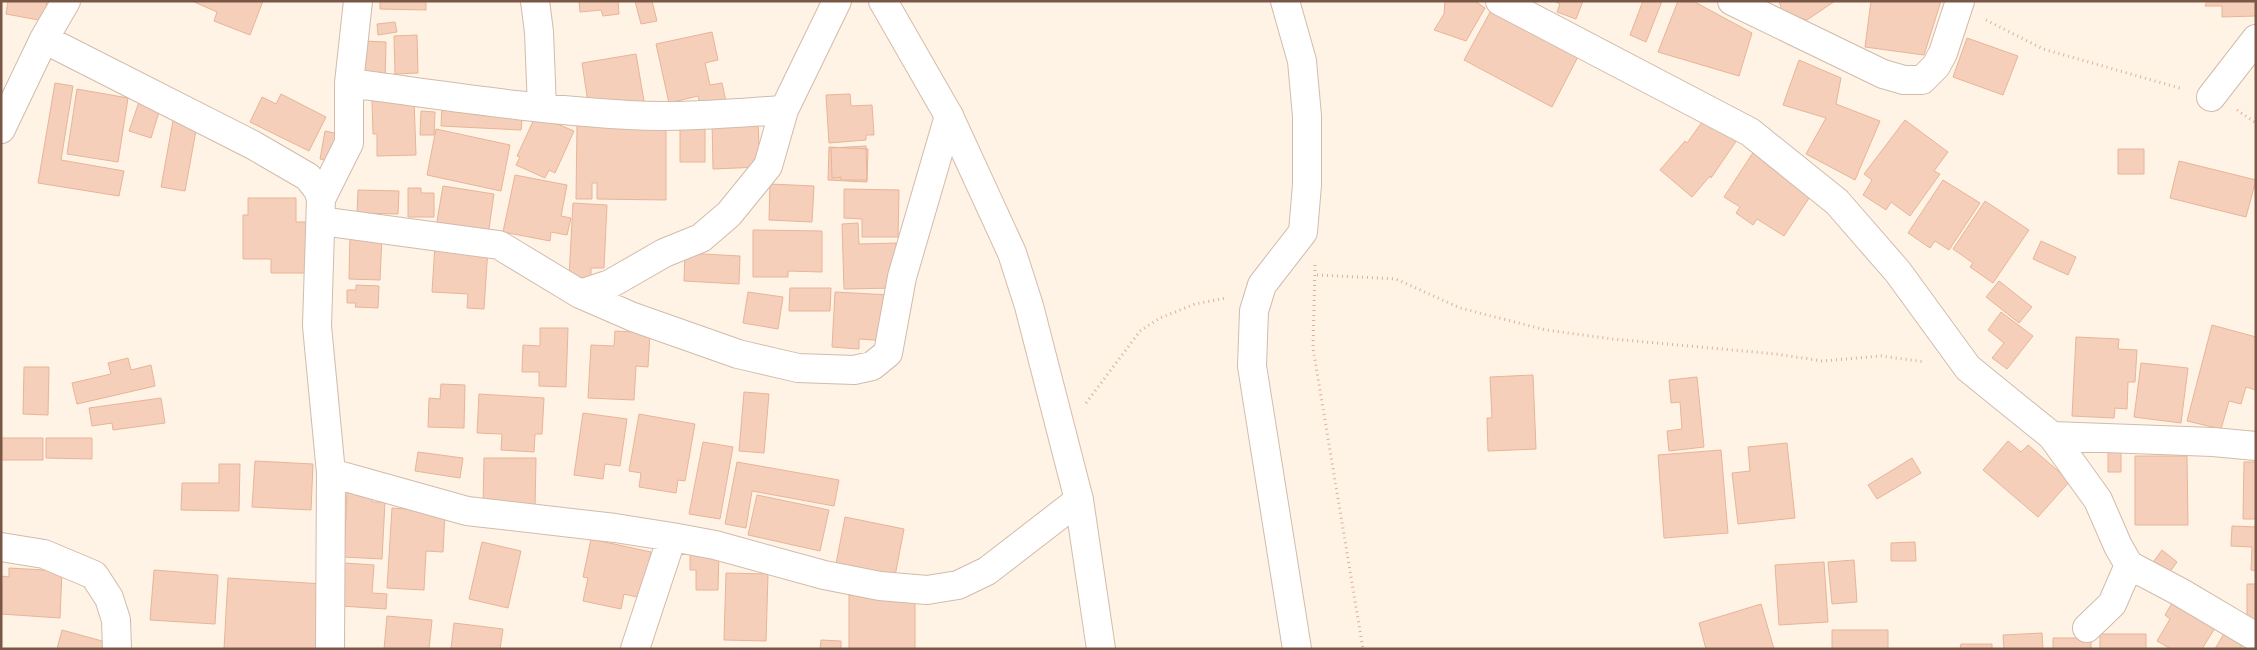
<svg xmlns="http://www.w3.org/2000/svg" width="2257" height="650" font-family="'Noto Sans',sans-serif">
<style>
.building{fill:#f5cfb9;stroke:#e9b498}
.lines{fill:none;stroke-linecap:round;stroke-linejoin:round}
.street-casing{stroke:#d2bbab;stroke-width:30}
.secondary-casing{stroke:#d6bba9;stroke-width:30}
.path{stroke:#dab29c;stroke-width:3;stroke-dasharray:1 4;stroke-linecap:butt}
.street{stroke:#fff;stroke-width:28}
.secondary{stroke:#fff;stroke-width:28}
</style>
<rect width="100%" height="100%" fill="#fef3e4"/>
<!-- building -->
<path class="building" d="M8,1h39l-3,20 -38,-7z
M192,1h71l-13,34 -36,-14 3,-9z
M380,1h46v9l-46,-1z
M579,1h39l1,13 -16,2 -2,-6 -21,2z
M635,1h17l5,20 -16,3z
M1445,1h30l10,7 -19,33 -32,-11 10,-16z
M1554,1h29l-7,18 -19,-7 3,-8z
M1643,1h19l-16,41 -16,-7z
M1678,1h15l59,32 -13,43 -81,-24z
M1779,1h56l-28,19 -24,-6z
M1871,1h70l-17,54 -59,-8z
M2207,1h49v15l-34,1v-11h-17z
M1494,5l87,46 -29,56 -88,-47z
M395,22l2,10 -19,3 -1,-11z
M712,32l6,28 -13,3 5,22 12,-2 4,19 -25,6 -3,-12 -29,7 -13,-59z
M417,35l1,38 -23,1 -1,-38z
M1967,38l51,18 -15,39 -50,-18z
M363,41l23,1 -1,41 -24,-1z
M636,54l8,47 -55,8 -7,-46z
M1799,60l42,18 -5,26 44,17 -25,59 -49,-26 20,-36 -43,-13z
M55,83l18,3 -12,74 63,11 -5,25 -81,-13z
M77,89l51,9 -10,64 -51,-8z
M281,94l45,23 -17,34 -59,-29 12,-25 14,7z
M850,94l1,12 21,-1 2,30h-8v5l-37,3 -3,-48z
M414,99l2,56 -39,1v-22h-4l-1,-34z
M139,102l21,7 -9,29 -22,-7z
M442,105l81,4 -2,21 -80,-4z
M421,111l14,1 -1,23h-14z
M536,115l38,16 -19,42 -6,-3 -4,8 -29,-13 4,-8 -3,-1z
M680,118h25v44h-25z
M1705,118l32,22 -26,38 -1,-2 -18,21 -32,-27 25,-29 2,2z
M712,119l46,5 2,43 -47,2z
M1905,120l43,32 -14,19 6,3 -30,42 -19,-14 -5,8 -23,-15 9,-15 -8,-6z
M173,121l24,4 -12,66 -24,-4z
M577,125h89v75l-69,-1v-16h-5v16h-16z
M436,129l74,16 -9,46 -74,-16z
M325,131l14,3 -5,28 -14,-3z
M866,146l1,34h-26v-3l-9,1 -1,-30z
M829,147l39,2 -1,33 -39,-2z
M1756,148l57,44 -29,44 -27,-17 -4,6 -17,-12 4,-6 -16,-10z
M2118,149h26v25h-26z
M2179,161l77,19 -10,37 -76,-19z
M515,175l52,10 -6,31 10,2 -4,17 -16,-3 -1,9 -47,-9z
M1943,180l37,23 -31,47 -14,-9 -5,7 -22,-15z
M770,184l44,2 -2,36 -43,-2z
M443,186l51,8 -6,41 -52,-8z
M408,188h13v5h13v24h-26z
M844,189l55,1 -1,47h-36v-18l-18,-1z
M358,190l41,1 -1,23 -41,-1z
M248,198h48v24h15v51h-40v-14h-28v-44h5z
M1985,201l44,29 -36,53 -23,-16 3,-4 -20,-14z
M573,203l34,2 -3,63h-13v10l-22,-1z
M858,223l1,21 37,-1 1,45 -53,1 -2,-65z
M753,230l69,1v41l-34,-1v6h-35z
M350,234l32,2 -2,44 -31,-1z
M2041,241l35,16 -8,18 -35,-16z
M435,245l53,3 -4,61 -17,-1 1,-14 -36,-2z
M685,253l55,3 -1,28 -55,-3z
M1999,281l33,26 -13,16 -33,-26z
M356,285l23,1 -1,22 -23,-1 1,-4h-9v-13h9z
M790,288h41l-1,23h-41z
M748,292l35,5 -5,32 -35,-6z
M835,292l56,3 -2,46 -30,-2v10l-27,-2z
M2001,312l32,24 -26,33 -15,-11 12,-15 -16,-13z
M2212,325l44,12v53l-10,-3 -5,17 -12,-3 -8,28 -34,-8z
M540,328h28l-2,59 -27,-1v-14h-17l1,-27 17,1z
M615,331l35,2 -2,34 -12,-1 -2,34 -46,-2 3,-53 23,1z
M2076,337l43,2 -1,10 19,1 -2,32h-7l-1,27 -12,-1 -1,10 -42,-2z
M128,358l3,12 20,-5 4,21 -78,18 -5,-21 39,-9 -3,-11z
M2141,363l47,5 -7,55 -47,-6z
M24,367h25l-1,48 -25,-1z
M1533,375l3,74 -48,2 -1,-33h5l-2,-41z
M1697,377l7,70 -35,4 -2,-20 15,-2 -2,-27 -9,1 -2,-23z
M441,384l24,1 -1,43 -36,-1 1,-29 11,1z
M744,392l25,2 -5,59 -25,-2z
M479,394l65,4 -2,36h-7l-1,18 -33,-2 1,-16 -25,-1z
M161,398l4,25 -52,7 -1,-7 -20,3 -3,-18z
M583,413l44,6 -7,47 -15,-2 -2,15 -29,-4z
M639,414l56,10 -10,57 -7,-1 -2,13 -37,-6 2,-14 -12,-2z
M1,438h42v22h-42z
M46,438h46v21l-46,-1z
M2008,441l13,11 7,-7 42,36 -32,36 -55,-47z
M703,442l30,5 -13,72 -31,-5z
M1787,443l8,75 -57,6 -6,-51 18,-2 -2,-24z
M2108,447h13v25h-13z
M1721,450l7,83 -64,5 -6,-83z
M418,452l45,6 -3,20 -45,-7z
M2135,456h52l1,69h-53z
M484,458h52l-1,49 -52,-1z
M1912,458l9,15 -44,26 -9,-14z
M255,461l58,3 -2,46 -59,-3z
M737,462l102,18 -5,26 -82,-15 -6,37 -21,-4z
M2244,462h12v57h-13z
M219,464h21l-1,47 -58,-1 1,-27h37z
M347,492l25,2v8h13l-3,57 -38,-2z
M757,495l72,15 -9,41 -72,-16z
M392,508l53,4 -2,40 -17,-1 -2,39 -37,-2z
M845,517l59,12 -9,47 -59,-12z
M2232,526l24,1v44l-5,-1 1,-23 -21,-1z
M591,539l60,13 -10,46 -17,-4 -3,15 -38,-8 5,-23 -5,-1z
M482,542l39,9 -13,57 -39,-9z
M1915,542l1,19h-25v-18z
M2162,550l15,12 -11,15 -15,-12z
M690,553l29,1 -1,36h-22v-20h-6z
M1854,560l3,42 -25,2 -4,-42z
M1824,562l4,60 -49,3 -4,-60z
M344,563l30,2 -2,28 15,1 -1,15 -45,-3z
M9,568l53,3 -2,47 -59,-4v-38l8,1z
M154,570l64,5 -3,49 -65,-4z
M726,573l42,1 -2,67 -42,-1z
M228,578l96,6 -4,65h-96z
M2247,584h9v44h-9z
M2178,593l43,25 -19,31h-31l-14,-8 13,-22 -5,-4z
M849,595h66v54h-66z
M1761,604l13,45h-68l-7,-26z
M387,616l45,4 -3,29h-45z
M454,623l49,6 -3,20h-49z
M2229,625l19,11 -8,13h-25z
M62,630l51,14 -2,5h-54z
M1832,630h56v19h-56z
M2042,633l1,16h-39l-1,-14z
M2100,634h46v15h-46z
M2053,638h38v11h-38z
M821,640l20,1v8h-21z
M1961,644h31v5h-32z"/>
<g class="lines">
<!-- street casing -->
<g class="street-casing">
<path id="street" d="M535,1l4,31 3,76
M1285,1l17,60 5,55v69l-4,47 -41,53 -8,26 -2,55 45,283
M1500,1l250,131 87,70 61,70 70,96 84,68 46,64 20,46 11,19 -17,39 -25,24
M1732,1l151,73 21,6h18l14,-14 7,-13 17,-52
M44,39l209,106 55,32 10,13 3,9 -4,127 14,147 -1,176
M349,83c93,12 186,27 280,32 51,3 104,-2 155,-5
M2211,97l45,-58
M1,129l43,-90 22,-38
M321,199l28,-56v-60l9,-82
M321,221l178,24 81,49 53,23 105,37 60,14 56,2 18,-4 16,-13 14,-76 47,-161
M580,294l30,-10 54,-31 37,-15 28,-24 39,-48 16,-56 53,-109
M2052,436l161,6 43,4
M331,473l136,38 148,17 57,9 43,8 109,30 56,11 47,4 31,-5 29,-14 92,-71
M1,547l43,7 50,21 15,23 7,22 1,29
M2129,565l51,27 76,45
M635,649l37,-112"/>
</g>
<!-- secondary casing -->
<g class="secondary-casing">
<path id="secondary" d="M883,1l66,115 63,137 17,53 50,194 22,149"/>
</g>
<!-- path -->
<path class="path" d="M1986,20l57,29 140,40
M2237,110l19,13
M1315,265l-2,83 50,301
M1317,275l79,4 64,29 86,22 67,9 163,15 46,7 59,-5 44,6
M1086,403l54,-72 20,-13 35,-14 31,-6"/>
<!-- street -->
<use href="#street" class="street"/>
<!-- secondary -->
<use href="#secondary" class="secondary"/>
</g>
<!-- border -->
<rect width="2257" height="650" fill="none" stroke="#785747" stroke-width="5"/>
</svg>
